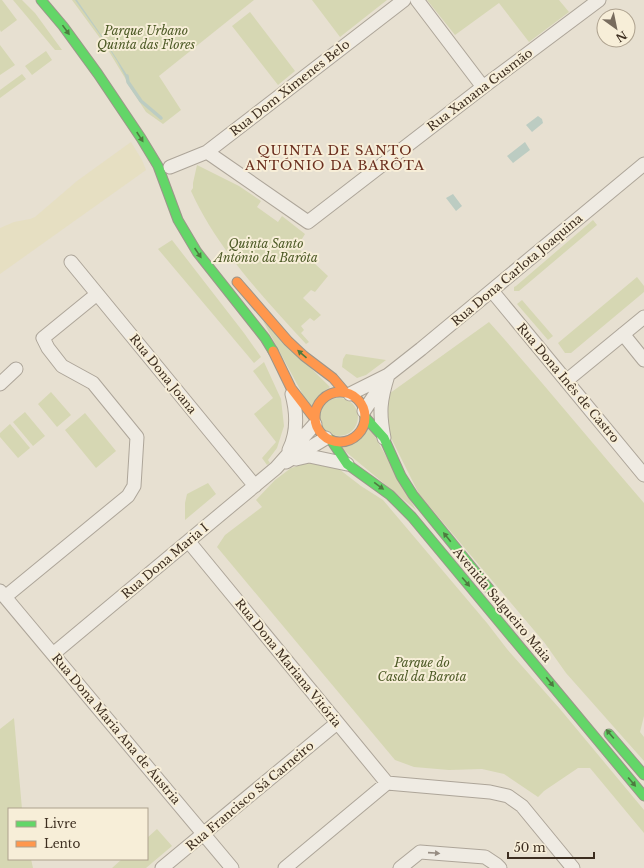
<svg xmlns="http://www.w3.org/2000/svg" width="644" height="868" font-family="'Libre Baskerville',serif">
<style>
.farmland{fill:#e6dfc2}
.green{fill:#d6d7b3}
.water{fill:#bcccc2}
.lines{fill:none;stroke-linecap:round;stroke-linejoin:round}
.stream{stroke:#bcccc2;stroke-width:3.5}
.street-casing{stroke:#ada599;stroke-width:15}
.fast-casing{stroke:#9c958a;stroke-width:11}
.slow-casing{stroke:#9c958a;stroke-width:11}
.street{stroke:#efebe3;stroke-width:13}
.fast{stroke:#63d668;stroke-width:9}
.slow{stroke:#ff974d;stroke-width:9}
.oneway{fill:#4e7a40}
.oneway2{fill:#968c82}
.labels{text-anchor:middle;stroke-width:4;stroke-linejoin:round;paint-order:stroke}
.park-label{font-size:12px;font-style:italic;fill:#4d5a26;stroke:#f7eed8}
.street-label{font-size:12px;fill:#3d2e20;stroke:#f7eed8}
.neighbourhood-label{font-size:13px;letter-spacing:1px;fill:#6b2e1e;stroke:#f7eed8}
</style>
<rect width="100%" height="100%" fill="#e7e0d1"/>
<!-- farmland -->
<path class="farmland" d="M131,142l11,18 4,10 -146,104v-46l14,-6 16,-3 5,-2 42,-36z"/>
<!-- green -->
<path class="green" d="M0,0h2l15,20 -16,12 -1,-2z
M13,0h9l13,13 27,37h-7z
M72,0h182l-95,76 22,34 -18,14 -17,-12 -18,-28 -3,-6 -20,-33z
M312,0h75l-47,37z
M427,0h132l10,12 -40,30 -30,-39 -44,32z
M250,12l45,59 -17,14 -46,-59z
M0,45l15,20 -15,10z
M46,51l6,9 -20,15 -7,-9z
M22,74l4,5 -26,19v-8z
M197,165l42,21 22,15 -4,6 21,15 4,-6 23,18 -8,13 31,29 -13,16 -4,-2 -8,8 18,17 -7,6 -4,-3 -9,8 3,4 -3,3 8,9 -3,2c-43,-47 -88,-94 -115,-153l2,-3v-5z
M593,220l4,5 -78,66h-5v-4l2,-1z
M172,240l72,93 17,24 -7,6 -96,-114z
M637,277l7,9v6l-73,61h-6l-7,-10z
M522,300l31,36 -5,4 -31,-36z
M263,321l67,66c-9,6 -15,12 -20,21z
M489,322c53,59 103,121 155,181v213l-4,16 4,5v24l-78,-88 -22,-31 -125,-148 -34,-68 1,-30z
M346,354l40,6 -20,15 -9,3 -15,-11 1,-8z
M264,362l17,37 3,27 -7,22 -9,12 2,3 -3,2 -5,-7 14,-16 -22,-28 19,-16 -20,-27z
M51,392l20,23 -14,12 -19,-23z
M320 417a19 19 0 1 1 38 0a19 19 0 1 1-38 0Z
M25,412l20,24 -12,10 -20,-24z
M85,413l31,38 -20,17 -31,-38z
M10,424l20,24 -12,10 -18,-21v-4z
M368,424l48,86 -76,-63c15,-4 24,-8 28,-23z
M311,462l24,4 26,20 22,14 104,123 20,26 53,60 84,101v23l-54,-65h-12l-34,23 -6,6 -34,-23 -22,-5 -33,1 -35,-3 -19,-7 -178,-213 8,-12 37,-28 -6,-7 19,-20 16,-12z
M208,483l8,11 -31,26v-17l2,-9z
M14,718l8,91h-13v50h22l2,9h-33v-139z
M157,829l15,17 -26,22h-34l10,-9h25v-21z"/>
<!-- water -->
<path class="water" d="M75,0h2l27,39 25,39 -2,2 -10,-19 -14,-22z
M538,116l4,3 1,4 -11,9 -6,-7z
M525,142l5,8 -17,13 -6,-7z
M453,194l9,12 -6,5 -10,-13z"/>
<g class="lines">
<!-- stream -->
<path class="stream" d="M127,76l1,6 13,19 20,17"/>
<!-- street casing -->
<g class="street-casing">
<path id="street" d="M417,0l66,87
M207,152l101,70 175,-135 116,-87
M170,167l37,-15 197,-152
M71,262l184,224
M492,291l152,184
M623,334l21,26
M566,381l78,-64
M0,384l16,-15
M350,394l38,-19 33,-26 223,-185
M364,411l18,-27
M384,438c-5,-26 -4,-37 4,-63
M289,450c9,-18 8,-37 3,-56
M296,459l13,-3 38,8
M286,462l40,-24
M189,542l198,241
M0,591l232,277
M5,597l123,-101 6,-10 3,-49 -44,-54 -31,-17 -14,-18 -5,-10 54,-44
M53,654l223,-186 39,-44
M162,868l175,-145
M285,868l102,-85 103,9 18,4 14,10 51,62
M400,868l20,-16 65,5 12,8 3,3"/>
</g>
<!-- fast casing -->
<g class="fast-casing">
<path id="fast" d="M41,0l22,26 35,48 43,64 17,28 20,54 19,32 68,86 8,13
M365,417l19,21 17,38 12,19 78,96
M331,440l16,24 43,31 22,22 232,279
M609,734l35,41"/>
</g>
<!-- slow casing -->
<g class="slow-casing">
<path id="slow" d="M237,282l51,59 16,15 29,22 12,14
M273,351l18,37 24,31
M315 417a25 25 0 1 1 50 0a25 25 0 1 1-50 0Z"/>
</g>
<!-- street -->
<use href="#street" class="street"/>
<!-- fast -->
<use href="#fast" class="fast"/>
<!-- slow -->
<use href="#slow" class="slow"/>
</g>
<!-- one-way arrows -->
<defs><path id="oneway-solid" d="M-6-.8H1V-3.2L6.5 0L1 3.2V.8H-6Z"/></defs>
<g class="oneway">
<use href="#oneway-solid" transform="translate(66 30) rotate(54)"/>
<use href="#oneway-solid" transform="translate(140 137) rotate(57)"/>
<use href="#oneway-solid" transform="translate(198 253) rotate(56)"/>
<use href="#oneway-solid" transform="translate(302 354) rotate(-139)"/>
<use href="#oneway-solid" transform="translate(379 486) rotate(36)"/>
<use href="#oneway-solid" transform="translate(447 537) rotate(-129)"/>
<use href="#oneway-solid" transform="translate(466 582) rotate(50)"/>
<use href="#oneway-solid" transform="translate(550 682) rotate(51)"/>
<use href="#oneway-solid" transform="translate(610 734) rotate(-130)"/>
<use href="#oneway-solid" transform="translate(632 782) rotate(50)"/>
</g>
<use class="oneway2" href="#oneway-solid" transform="translate(434 853) rotate(4)"/>
<g class="labels">
<!-- park labels -->
<g class="park-label">
<text x="146" y="35">Parque Urbano<tspan x="146" dy="14">Quinta das Flores</tspan></text>
<text x="266" y="248">Quinta Santo<tspan x="266" dy="14">António da Barôta</tspan></text>
<text x="422" y="667">Parque do<tspan x="422" dy="14">Casal da Barota</tspan></text>
</g>
<!-- street labels -->
<g class="street-label">
<text transform="translate(290 88) rotate(-38)" y="4">Rua Dom Ximenes Belo</text>
<text transform="translate(480 90) rotate(-37)" y="4">Rua Xanana Gusmão</text>
<text transform="translate(517 270) rotate(-40)" y="4">Rua Dona Carlota Joaquina</text>
<text transform="translate(163 374) rotate(51)" y="4">Rua Dona Joana</text>
<text transform="translate(568 383) rotate(50)" y="4">Rua Dona Inês de Castro</text>
<text transform="translate(165 561) rotate(-40)" y="4">Rua Dona Maria I</text>
<text transform="translate(502 605) rotate(50)" y="4">Avenida Salgueiro Maia</text>
<text transform="translate(288 663) rotate(51)" y="4">Rua Dona Mariana Vitória</text>
<text transform="translate(116 729) rotate(50)" y="4">Rua Dona Maria Ana de Áustria</text>
<text transform="translate(250 796) rotate(-40)" y="4">Rua Francisco Sá Carneiro</text>
</g>
<!-- neighbourhood labels -->
<g class="neighbourhood-label">
<text x="335" y="155">QUINTA DE SANTO<tspan x="335" dy="15">ANTÓNIO DA BARÔTA</tspan></text>
</g>
</g>
<!-- legend -->
<rect x="8" y="808" width="140" height="52" fill="#f7eed8" stroke="#ada18e"/>
<rect x="16" y="821" width="20" height="6" fill="#63d668" stroke="#ada18e"/>
<text x="44" y="828" font-size="12" fill="#3d2e20">Livre</text>
<rect x="16" y="841" width="20" height="6" fill="#ff974d" stroke="#ada18e"/>
<text x="44" y="848" font-size="12" fill="#3d2e20">Lento</text>
<!-- north arrow -->
<g transform="translate(616 28) rotate(147)"><circle r="19" fill="#f7eed8" stroke="#ada18e"/>
<path d="M0-3L7 15L0 10L-7 15Z" fill="#786c5e"/>
<text y="-6" font-size="11" font-weight="bold" text-anchor="middle" fill="#3d2e20">N</text>
</g>
<!-- scale -->
<path d="M508 852v6h86v-6" fill="none" stroke="#3d2e20" stroke-width="2"/>
<text x="514" y="852" font-size="12" fill="#3d2e20" stroke="#f7eed8" stroke-width="3" paint-order="stroke">50 m</text>
</svg>
